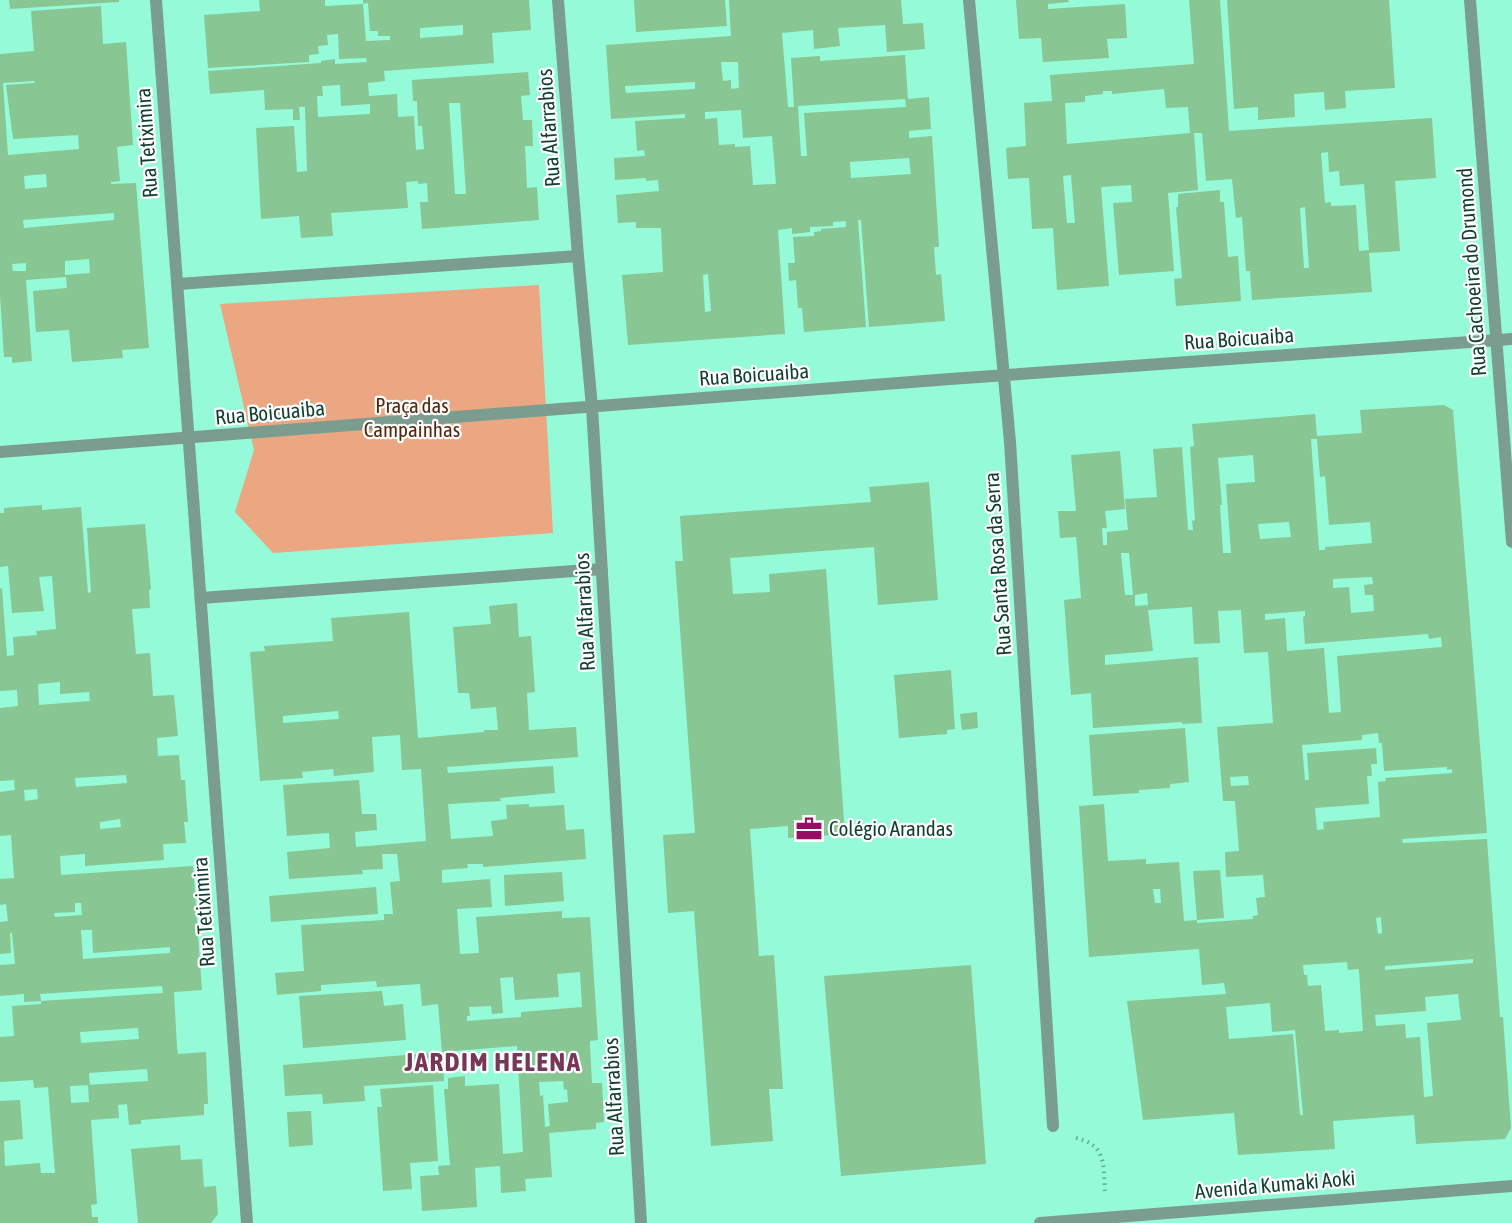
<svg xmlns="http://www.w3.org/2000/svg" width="1512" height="1223" font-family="'Asap Condensed',sans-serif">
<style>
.green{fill:#eaa781}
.building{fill:#88c694;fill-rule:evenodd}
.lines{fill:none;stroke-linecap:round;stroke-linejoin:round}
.path{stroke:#5eac92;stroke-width:4;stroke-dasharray:1.5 4.5;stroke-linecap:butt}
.minor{stroke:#7b9d90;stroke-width:12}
.labels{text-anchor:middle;stroke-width:4.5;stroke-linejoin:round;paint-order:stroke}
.street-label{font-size:21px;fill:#133f32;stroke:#fff}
.park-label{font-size:21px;fill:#54280c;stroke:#fff}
.poi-label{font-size:21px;fill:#133f32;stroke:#fff;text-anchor:start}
.district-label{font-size:27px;font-weight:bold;letter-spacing:1.5px;fill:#783658;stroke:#fff}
</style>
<rect width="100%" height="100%" fill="#95fad7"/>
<!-- green -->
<path class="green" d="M539,285l14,248 -280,20 -38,-41 19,-62 -34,-146z"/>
<!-- building -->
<path class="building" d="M9,0h110v2l-109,7z
M259,0h66v6l38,-2v-4h166l2,30 -39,3 2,30 -110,8 1,10 -17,2 1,13 28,-2 1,23 16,-1 2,34 8,-1 -2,-23h-4l-1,-25h-4l-1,-21 116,-8 2,23 -9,1 2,24h9l1,26h-8l2,42 10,-1 2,33 -117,9 -2,-27h8l-1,-19 -9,1v-3l-12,1 2,26 -77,5 2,23 -32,2 -2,-22 -38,3 -5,-91 38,-2 3,46 10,-1 -2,-64h-6l1,13h-7v-11l-28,1 -1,-20 -54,4 -2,-23 113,-8v-2l14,-2v5l32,-2 -1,-4 -27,1 -1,-25 -11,1 1,10 -10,1 1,8 -10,1v7l-101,6 -4,-53 56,-4zM368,3l2,28h8v5h12v4l-24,1 -3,-37zM463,25v10l-43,3v-10zM340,85l1,21 29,-2v10l-52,3 -1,-21h6l-1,-10zM449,103h11l6,91h-11z
M634,0h91l2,26 -91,6z
M729,0h172l2,24 20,-1 2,26 -38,3 -2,-27 -47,3 2,18 -26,3 -1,-19 -31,3 6,74h6l-3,-49 29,-2v5l85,-6 3,44 21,-2 2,32 -22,2v7l23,-2 7,111h-5l2,28 5,-1 4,47 -76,6 -8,-107h-3l8,107 -62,5 -2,-24h-4l-2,-28 -7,1 -1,-18h7l-2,-26 21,-1v-4l7,-1v-2l25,-2v-6l-13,1v4l-23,1v5l-18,2v-6l-14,2 7,104 -157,11 -6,-70 41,-3 -2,-44h-25v-6l-18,1 -2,-28 43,-4 -1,-11 -12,1v-3l-31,2 -1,-22 31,-2 -1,-6 -7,1 -2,-30 50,-3v-4l-74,5 -5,-74 125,-9zM721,62h17l1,26 -8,1v-9l-8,1zM695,82v7l-69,4 -1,-7zM905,99l1,8 -102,6 3,43h-6l-3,-50zM741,110l2,28 29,-2 4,48 -23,1 -3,-39 -15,1v-3l-16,1 -2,-27 -12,1v-7zM909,158l2,16 -60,4 -1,-16zM708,274l3,37 -6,1 -2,-37z
M1016,0h52l1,2 -21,2v5l77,-5 2,34 -20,1 2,19 -66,4 -2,-24 -22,1z
M1189,0h31l9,131 203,-13 4,60 -41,3 5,70 -31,2 3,39 -120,8 -2,-29h-4l-4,-54 -6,1 -4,-39 -26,2 -4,-48h-8l4,57 -30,3 6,78 -55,4 -6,-72 19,-1 -1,-17 -30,2 8,99 -52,4 -4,-62 -21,1 -3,-51 -21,1 -2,-31 20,-2 -2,-43 28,-2 -2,-26 144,-11zM1164,89l2,19 22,-1 2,26 -123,11 -2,-41 20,-1v-6l18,-2v-3h9v3zM1328,152l1,20 10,-1 1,15 24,-2 5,66 -10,1 -3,-46 -25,1v-4l-6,1 -4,-50zM1071,175l4,48h-8l-4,-47zM1305,207l4,61h-5l-4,-60z
M1227,0h162l6,88 -50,3 1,17 -21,2 -1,-18 -30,2 1,23 -37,3v-13l-24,2z
M101,6l2,38 23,-2 7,103 -16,2 3,34 -9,1v2l25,-1 13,165 -27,2 1,8 -51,4 -3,-32 -33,2 -3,-41 34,-3 -1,-11 -40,3 6,81 -20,2v-6h-8l-4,-62v-241l34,-3 -3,-40zM34,81l1,2 -29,2 7,54 65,-4 1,14 -71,6 -5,-72zM46,174l1,13 -22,2 -1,-13zM114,213v7l-90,8 -1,-8zM89,259l1,14 -25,2v-14zM26,263v8h-13l-1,-7z
M1220,190v12h4l4,55 10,-1 3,45 -65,5 -2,-27 8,-1 -6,-71h2v-13z
M1444,405l9,5 34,423 -85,6 1,4 84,-4 13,178h3l8,111 -6,11 -89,5 -2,-29 -81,6 2,28 -97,6 -4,-42 -91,7 -16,-119 99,-7 -2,-11 -22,2 -3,-36 -110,8 -10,-151 25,-2 4,57 38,-2v5l33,-2 5,59 13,-1 -4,-49 27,-1 4,48 -27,2v3l56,-4v-3l5,-1 -2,-17 9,-1 -2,-22 -37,2 -1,-25 14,-1 -4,-50h-12l-6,-74 56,-4 -5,-71 -24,1 -3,-43 -23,1 2,32 -26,1 -2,-37 -44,3 5,41 -48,4v10l93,-8 4,66 -20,1v-2l-89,6 -2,-35 -20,2 -7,-95 17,-2 -4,-51 -1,-10 -16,1 -2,-27h18l-5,-56 49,-4 5,58 -20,2 2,17h-5l1,17h4v-13l21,-2 -3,-31 32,-2 -4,-48 29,-2 6,83h5l-1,-9 3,-1 -5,-73 4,-1 -2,-22 123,-10 2,22 45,-3 -2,-23zM1311,439h6l3,38 5,-1 4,49 41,-3 2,21 -47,4v3h-6zM1253,455l2,27 -29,2 5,69h-8l-3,-48h2l-4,-47zM1289,522l2,15 -31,2 -2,-15zM1121,553h8l4,42h-8zM1372,577l1,7 -9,1 1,10h8l1,16 -23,2 -2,-26 -16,1v-9zM1147,593l1,12 -13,1v-11zM1305,611v5l-2,1 2,27 123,-10 1,5 12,-2 1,10 -105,9 4,56 -12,1 -5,-65 -37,3 -2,-33 -20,2v-6zM1378,733l1,10h3l2,28 63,-4v3l5,-1v4l-67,5 1,3 -8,1 2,35 -57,5 1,7 -7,1 -2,-22 54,-4 -2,-28h5l-1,-12h6l-1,-16 -69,5 2,27h-4l-3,-35 60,-5v-5zM1248,776l1,9 -18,1 -1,-9zM1153,889h7l1,14h-6zM1381,917l1,16 -4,1 -2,-16zM1473,959v4l-88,7v-4zM1347,962l1,8 10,-1 1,2 4,60 -24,2v-3l-14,1 -4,-46 -13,1 -1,-11h-3l-1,-10zM1458,994l3,26 -34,3 6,73 -9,1 -4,-60 -14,1 -1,-14 -29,2 -1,-11 51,-4 -1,-14zM1270,1003l2,29 23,-2 8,85h-3l-7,-81 -64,5 -3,-32z
M929,482l9,118 -60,5 -4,-58 -144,11 3,36 37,-2 -1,-18 57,-5 19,265 -57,4v-12l-38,3 9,127 15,-1 9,134h-14l4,52 -62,5 -17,-235 -26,2 -5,-78 32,-2 -20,-272h8l-3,-45 191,-14 -2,-15z
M42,505v5l39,-3 7,86 3,-1 -4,-64 58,-4 6,65 -2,1 1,18 -18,1 4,45 14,-1 3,43 21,-1 4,41 -21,2 1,18 21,-1 2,25h4l3,42h-4l2,21 -23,1 1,16 -79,6v-12l-25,2 1,19 132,-9 9,124 -28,2 3,55 1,7 28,-2 2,52h-4v11l-63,5v4l-12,1 -2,-21 -9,1 1,13 -28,2 6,84 -6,1 1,12h6v6h-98v-122l20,-1 3,39 -19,2 1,25 35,-3 1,10h14l-7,-86 -14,1 -1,-8 -33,2v-45l14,-1 -2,-30 29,-2v-3l122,-8 -1,-7 -122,8 1,7 -17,1v-8l-24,2v-31l15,-1 -3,-31h-2l1,20 -11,1v-32l8,-1 -2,-17 -6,1v-26l14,-1 -3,-43 -11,1v-44l15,-2 -1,-10 -14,1v-73l18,-2 -1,-16 -17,1v-102l2,-1 5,68 7,-1 -1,-18 24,-2 -1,-4 20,-2 -4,-53 -13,1 5,34 -32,2 -4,-47 -8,1v-54h4v-5zM60,682v12l29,-2 1,9 -51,4 -1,-21zM126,775l1,8 -51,4 -1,-9zM37,789l1,10 -13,2 -1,-11zM120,819l1,8 -21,2v-7zM75,903h6l1,12 -27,2 -1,-4 21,-1zM81,930h11l1,23 77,-6v6l-87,6zM138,1028l1,11 -58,4 -1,-11zM147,1069l1,12 -60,4 1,17 -18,1 -1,-17 20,-1 -1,-12z
M517,603l2,34 12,-1 4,56 -8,1 2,37 47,-3 2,30 -131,10 1,6 105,-7 2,27 -55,5 1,3 -53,3 3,35 42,-3 -2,-15 16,-2 -1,-14 23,-1v3l35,-2 2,25 18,-1 2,30 -103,8v-3h-16l1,4 -26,2v13l48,-4 2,28 -35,2 3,45 19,-1 -3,-36 86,-6v7l28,-1 8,123 -8,1v6l2,36h10l2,39 -8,1v6l-47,4 3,44 -27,2 1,12 -25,2 -1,-27 -25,2 2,39 -55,4 -2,-35 19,-1 -1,-9 12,-1 -6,-76h4v-11l17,-2v10l34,-2 4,70 20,-2 -6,-106 -75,6 -4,-48 -16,2 -2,-22 -43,3 -1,-6 -55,4v6l-44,4 -2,-22 29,-2 -3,-46 83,-5v-6h9l-3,-32 10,-1 -3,-27h-15l1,15 -21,1 1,4 -74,5 -2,-27 43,-4 -1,-15 -42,3 -4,-51 76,-5 3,34h14l1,16 -22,2 1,15 70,-6 -5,-72 -19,1 -2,-35 -28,2 2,35 -40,4 -1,-7 -31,3 1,6 -43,3 -10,-129 15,-1 -1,-5 69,-5 -2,-23 78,-6 9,126 66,-6v-2h14l-2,-23 -25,2 -2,-16h-11l-5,-66 38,-3 -2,-18zM338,711l1,8 -56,4v-7zM580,972l2,35 -61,5v5l-54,4v-5h3l-1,-9 22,-1 1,8 11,-1 -3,-35 13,-1 2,23 44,-3 -2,-23zM563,1081l1,9 3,-1 1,13 -20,2 2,22 -5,1 -2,-32 -3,1 -1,-14z
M951,670l4,59 -8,1v4l-48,4 -5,-63z
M977,712l1,16 -16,2 -2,-16z
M1185,728l4,54 -19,2v4l-31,2v3l-46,3 -4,-61z
M562,872l2,29 -59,5 -1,-31z
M376,887l2,27 -107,8 -2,-26z
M971,965l15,199 -145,12 -17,-200z
M382,991l2,15 19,-2 3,36 -103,8 -4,-52z
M442,1052l2,29 -80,5 1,15 -42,3 -1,-10 -37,2 -2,-31z
M433,1085l5,76 -28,2 2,26 -29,2 -6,-84h5l-2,-18z
M311,1111l2,34 -24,2 -2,-35z
M180,1145l1,15 21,-1 2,28 12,-1 2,28 -7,9h-73l-7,-74z"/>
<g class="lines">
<!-- path -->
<path class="path" d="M1076,1138c31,7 27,27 29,53"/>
<!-- minor -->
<path class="minor" d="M156,0l91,1223
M558,0l20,256 14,151 49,816
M969,0l41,442 43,684
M1470,0l42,542
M178,284l400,-28
M0,452l950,-73 562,-40
M201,598l401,-29
M1040,1223l472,-37"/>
</g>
<!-- icons -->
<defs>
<g id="office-bare" transform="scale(2.07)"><path d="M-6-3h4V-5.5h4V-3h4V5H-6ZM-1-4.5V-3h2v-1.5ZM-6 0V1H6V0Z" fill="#970e63" stroke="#fff" stroke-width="2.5" paint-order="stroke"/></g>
</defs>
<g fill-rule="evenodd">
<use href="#office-bare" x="809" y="829"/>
</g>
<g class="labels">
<!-- street labels -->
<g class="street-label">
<text transform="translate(549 128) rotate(-94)" y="7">Rua Alfarrabios</text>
<text transform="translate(147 143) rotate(-94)" y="7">Rua Tetiximira</text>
<text transform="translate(1472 272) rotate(-94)" y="7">Rua Cachoeira do Drumond</text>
<text transform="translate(1239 339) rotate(-4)" y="7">Rua Boicuaiba</text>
<text transform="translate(754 375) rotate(-4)" y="7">Rua Boicuaiba</text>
<text transform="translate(270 413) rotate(-5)" y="7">Rua Boicuaiba</text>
<text transform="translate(998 564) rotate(-94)" y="7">Rua Santa Rosa da Serra</text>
<text transform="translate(585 612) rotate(-93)" y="7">Rua Alfarrabios</text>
<text transform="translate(204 912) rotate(-94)" y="7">Rua Tetiximira</text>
<text transform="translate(614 1097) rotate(-93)" y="7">Rua Alfarrabios</text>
<text transform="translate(1275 1185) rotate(-5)" y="7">Avenida Kumaki Aoki</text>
</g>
<!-- park labels -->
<g class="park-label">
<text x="412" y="413">Praça das<tspan x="412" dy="24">Campainhas</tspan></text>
</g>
<!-- poi labels -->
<g class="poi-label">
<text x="829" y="836">Colégio Arandas</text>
</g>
<!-- district labels -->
<g class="district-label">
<text x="493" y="1071">JARDIM HELENA</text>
</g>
</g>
</svg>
